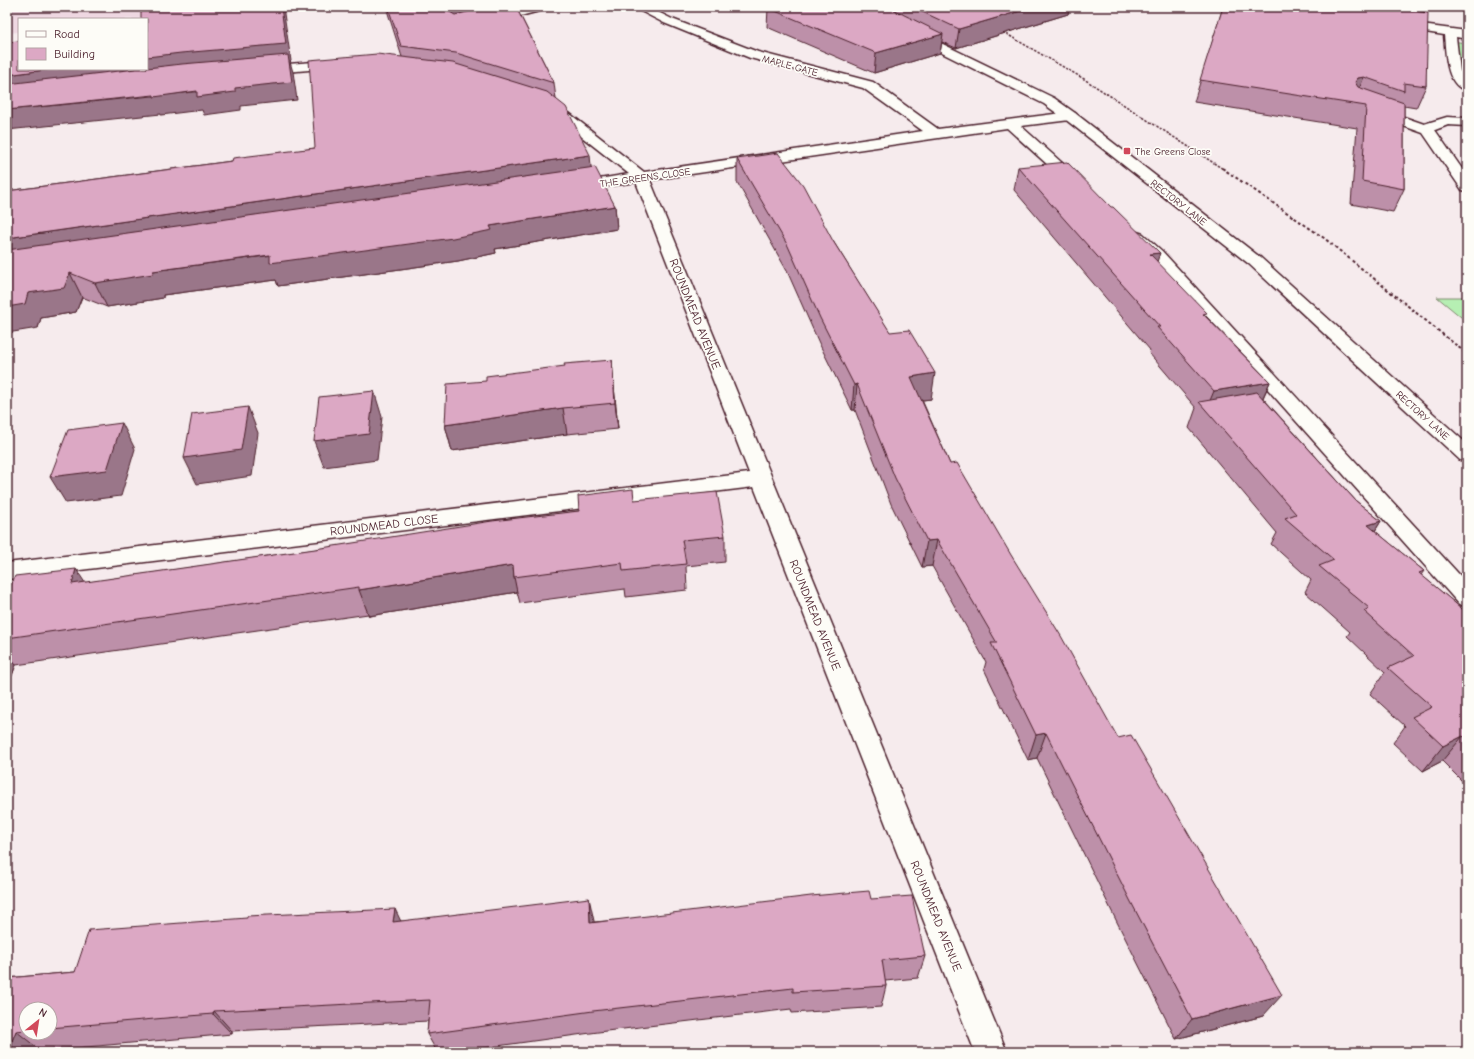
<svg xmlns="http://www.w3.org/2000/svg" width="1474" height="1059" font-family="'Comic Neue',sans-serif">
<style>
.built{fill:#eed7e1}
.green{fill:#b6efb3;stroke:#80876f}
.lines{fill:none;stroke-linecap:round;stroke-linejoin:round}
.lane-casing{stroke:#4a1f2b;stroke-width:3}
.street-casing{stroke:#4a1f2b;stroke-width:3}
.primary-casing{stroke:#4a1f2b;stroke-width:3}
.path-far1{stroke:#4a1f2b;stroke-width:1.5;stroke-dasharray:2.5 1.5;stroke-linecap:butt}
.path{stroke:#4a1f2b;stroke-width:2;stroke-dasharray:3 2.5;stroke-linecap:butt}
.lane{fill:#fdfcf7;fill-rule:evenodd}
.street{fill:#fdfcf7;fill-rule:evenodd}
.primary{fill:#fdfcf7;fill-rule:evenodd}
.wall{fill:#bd90a9;stroke:#4a1f2b;fill-rule:evenodd}
.shaded-wall{fill:#9a7689;stroke:#4a1f2b}
.building{fill:#dca8c4;stroke:#4a1f2b}
.poi-dot{fill:#d1495b;stroke:#fdfcf7;stroke-width:1.5}
.labels{text-anchor:middle;stroke-width:3.5;stroke-linejoin:round;paint-order:stroke}
.far-street-label{font-size:10px;fill:#4a1f2b;stroke:#fdfcf7}
.far-poi-label{font-size:10px;fill:#4a1f2b;stroke:#fdfcf7;text-anchor:start}
.street-label{font-size:12px;fill:#4a1f2b;stroke:#fdfcf7}
</style>
<rect width="100%" height="100%" fill="#f6ebed"/>
<filter id="ink" filterUnits="userSpaceOnUse"><feTurbulence type="fractalNoise" baseFrequency=".025" numOctaves="2"/><feDisplacementMap in="SourceGraphic" scale="8" xChannelSelector="R" yChannelSelector="G"/><feConvolveMatrix kernelMatrix="1 2 1 2 8 2 1 2 1" color-interpolation-filters="sRGB"/></filter>
<g filter="url(#ink)">
<!-- built -->
<path class="built" d="M7,7h244l-104,12h-128v13l-12,1z"/>
<!-- green -->
<path class="green" d="M1451,41l16,2v44l-13,-15z
M1437,297h30v25z"/>
<g class="lines">
<!-- lane casing -->
<g class="lane-casing">
<path id="lane" d="M530,7h19l-2,2 -57,15 -6,-3 2,-2z
M1375,107l49,17 23,-7 20,1v8l-19,-1 -13,5 32,46v15l-5,-1 -39,-57 -53,-19 -2,-3 2,-3z"/>
</g>
<!-- street casing -->
<g class="street-casing">
<path id="street" d="M633,7h15l24,12 86,33 115,30 65,47 132,-17 5,1 2,3 -2,3 -5,1 -49,6 59,53 2,3 -2,3h-10l-63,-57 -357,52 357,872h-32l-221,-565 -747,92v-16l742,-90 -113,-291 -62,9 -5,-1 -2,-3 2,-3 60,-10 -85,-67 2,-3 5,-1 9,3 84,66 279,-41 -60,-43 -113,-30 -86,-35z
M1399,22l68,9v8l-11,-2 4,34 7,8v12c-22,-6 -21,-38 -23,-56l-49,-8 -2,-2z
M340,60l6,4 -2,3 -82,7 -6,-4 6,-4z
M1137,232l6,2 19,17 305,332v24l-8,-3 -309,-347 -19,-17 -2,-3 2,-3z"/>
</g>
<!-- primary casing -->
<g class="primary-casing">
<path id="primary" d="M914,30l140,68 21,15 186,145 206,186v18l-7,-2 -211,-196 -184,-145 -21,-15 -134,-67 -2,-3z"/>
</g>
<!-- path-far1 -->
<path class="path-far1" d="M1003,32l81,47 139,90"/>
<!-- path -->
<path class="path" d="M1222,168l102,70 143,116"/>
<!-- lane -->
<use href="#lane" class="lane"/>
<!-- street -->
<use href="#street" class="street"/>
<!-- primary -->
<use href="#primary" class="primary"/>
</g>
<!-- wall -->
<path class="wall" d="M386,7h130l38,76 2,16 35,68 24,39 2,23 -122,20 1,4 -38,8 -180,25 -2,-6 -113,15v3l-56,9 -25,-10 -6,15 -35,6 -3,10 -31,-137 225,-30 83,-13 87,-91z
M770,7h300l-2,7 -112,34 -14,-6 -2,11 -66,20 -107,-46 1,-19z
M1223,7h203l-2,5 2,74 -10,22 -12,-2v83l-11,23 -42,-8 6,-76 -163,-26z
M1452,7h15v2z
M737,159l96,82 98,158 -9,1 28,64 313,552 -87,23 -59,-117 -80,-164 -9,2 -44,-91 2,-7 -54,-96 -10,1 -31,-63 -36,-94h-3l-33,-67 -32,-72 -50,-89z
M1018,167l93,40 46,55 49,54 64,66 -7,16 93,103 25,20 -6,10 49,40 -3,4 46,38v173l-25,-25 -19,10 -30,-28 12,-17 -35,-32 15,-22 -38,-36 3,-4 -45,-40 6,-12 -40,-36 6,-11 -88,-105 7,-20 -47,-55 1,-3 -136,-160z
M614,386l4,43 -51,5 -115,17 -7,-26z
M634,500l91,36v26l-39,4 1,24 -61,7 -1,-8 -105,14 -3,-11 -148,24 -1,-2 -352,51 -9,23v-94l572,-83z
M871,899l54,57 -7,22 -33,3 1,5 -5,21 -89,6 -1,-4 -193,23 -144,20h-17l-10,-18 1,-13 -196,10v3l-191,17v1h-34v-74l68,-6 326,-51 193,1zM26,1009h24v24h-24z"/>
<!-- shaded-wall -->
<path class="shaded-wall" d="M281,7h2l8,54 -1,1 3,10 4,28 -56,6v4l-37,5 -2,-5 -41,5v-1l-154,16v-20l228,-22 -228,6v-19l45,-6h95v-12z
M450,7h61l-57,19 -6,-15z
M883,7h14l-1,2 -13,4z
M1034,7h36l-2,7 -112,34 3,-19z
M943,34l-3,19 -66,20 2,-20z
M1364,77l-9,22v-17l3,-4z
M590,155l2,23 -585,85v-25z
M615,206l2,23 -122,20 1,4 -38,8 -180,25 -2,-6 -113,15v3l-56,9 -12,-24 58,-12 337,-45z
M1160,253l-8,24 -2,-23z
M70,273l12,24 -6,15 -35,6 -3,10 -31,5v-26l21,-14z
M612,360l2,26 4,43 -3,-26z
M935,373l-4,26 -24,3 4,-25z
M1270,382l-12,26 -52,2 8,-19z
M857,384l-2,26h-3l2,-25z
M374,391l8,26 -5,43 -53,7 -10,-26z
M248,407l10,26 -6,43 -55,8 -13,-26z
M563,408l4,26 -115,17 -7,-26z
M122,423l13,26 -14,47 -55,7 -16,-26z
M7,461l2,3 -2,4z
M1381,521l-16,26 3,-22z
M937,540l-5,26 -10,1 5,-26z
M513,565l1,12 3,15 -148,24 -10,-26z
M76,569l17,26 -21,-11z
M7,654l9,11 -9,23z
M1046,733l-9,25 -9,2 8,-25z
M1463,736l-21,25 -19,10 20,-25z
M589,898l5,23 1,24 -5,-22z
M395,909l11,23 -13,-10z
M1282,995l-19,21 -87,23 16,-20z
M214,1011l18,20v3l-19,-20z
M16,1031l25,20v1h-27l-5,-4z"/>
<!-- building -->
<path class="building" d="M141,7h140l5,37 -105,9 -34,4v-38h-6z
M388,7h62l-2,4 7,4 32,-8h29l38,76 -98,-30 -55,-7z
M770,7h118l55,27 -67,19 -108,-45z
M912,7h122l-75,22z
M1223,7h163l42,6 -2,73 -22,-3v8l-40,-14 -6,1 -3,4 3,5 46,16v86l-42,-8 4,-75 -166,-26z
M19,41v28h33l-45,6v-33z
M377,54l76,9 94,29 19,15 24,48 -583,83v-47l225,-30 1,-3 82,-10 -6,-88z
M288,55l4,27 -57,6v4l-38,5v-6l-43,6v-2l-147,15v-26l129,-15h11v-1l35,-4z
M778,153l25,32 30,56 57,91 19,-2 26,43 -24,4 39,87 7,-1 54,92 50,81 57,102 13,-3 151,260 -90,24 -62,-119 -84,-167 -10,2 -45,-92h6l-60,-103 -10,1 -32,-63 -38,-94 -3,1 -34,-67 -32,-72 -51,-87z
M1067,162l44,45h2l47,46 -10,1 57,59 -4,1 67,68 -56,9 -57,-64h3l-142,-160z
M595,167l20,39 -125,20 2,4 -39,8 -183,25v-8l-117,16v3l-58,9 -25,-10 -6,15 -36,5 -3,11 -18,3v-57z
M612,360l3,43 -52,5 -118,17 2,-41 39,-3v-5l79,-10 -1,-2z
M374,391l-5,43 -55,7 5,-44z
M1257,392l99,109 25,20 -13,4 56,46 -5,2 48,40v2l-1,1 1,1v123l-4,-4 -20,10 -31,-29 20,-10 -44,-39 26,-12 -50,-45 5,-3 -50,-42 15,-6 -49,-42 11,-4 -97,-112z
M248,407l-7,43 -57,8 8,-44z
M122,423l-15,47 -57,7 18,-47z
M633,489l1,11 83,-8 8,44 -43,4 4,24 -63,7 -1,-8 -108,14 -1,-12 -154,25v-3l-352,51v-44l8,-18 61,-7 -4,15 243,-35 177,-28 87,-10 -1,-15z
M869,891l2,8 41,-3 13,60 -43,4 4,26 -93,6v-4l-200,23 -166,23 3,-34 -216,11 -1,3 -163,14v-19h-24v21l-10,1 -7,17h-2v-70l68,-6 14,-42 158,-12v-2l148,-7 -2,13 196,-24 1,25 221,-27z"/>
</g>
<!-- markers -->
<rect class="poi-dot" x="1123" y="147" width="8" height="8" rx="2"/>
<g class="labels">
<!-- far-street labels -->
<g class="far-street-label">
<text transform="translate(790 65) rotate(15)" y="4">MAPLE GATE</text>
<text transform="translate(645 177) rotate(-8)" y="4">THE GREENS CLOSE</text>
<text transform="translate(1179 202) rotate(38)" y="4">RECTORY LANE</text>
<text transform="translate(1423 415) rotate(42)" y="4">RECTORY LANE</text>
</g>
<!-- far-poi labels -->
<g class="far-poi-label">
<text x="1135" y="155">The Greens Close</text>
</g>
<!-- street labels -->
<g class="street-label">
<text transform="translate(695 314) rotate(68)" y="4">ROUNDMEAD AVENUE</text>
<text transform="translate(384 525) rotate(-7)" y="4">ROUNDMEAD CLOSE</text>
<text transform="translate(815 615) rotate(68)" y="4">ROUNDMEAD AVENUE</text>
<text transform="translate(936 916) rotate(68)" y="4">ROUNDMEAD AVENUE</text>
</g>
</g>
<!-- margin -->
<rect width="1474" height="1059" fill="none" stroke="#fdfcf7" stroke-width="24"/>
<rect x="12" y="12" width="1450" height="1035" fill="none" stroke="#4a1f2b" stroke-width="1.5" filter="url(#ink)"/>
<!-- legend -->
<rect x="18" y="18" width="130" height="52" fill="#fdfcf7" stroke="#b5a4a5"/>
<rect x="26" y="31" width="20" height="6" fill="#fdfcf7" stroke="#b5a4a5"/>
<text x="54" y="38" font-size="12" fill="#4a1f2b">Road</text>
<rect x="26" y="48" width="20" height="12" fill="#dca8c4" stroke="#b5a4a5"/>
<text x="54" y="58" font-size="12" fill="#4a1f2b">Building</text>
<!-- north arrow -->
<g transform="translate(38 1021) rotate(30)"><circle r="19" fill="#fdfcf7" stroke="#b5a4a5"/>
<path d="M0-3L7 15L0 10L-7 15Z" fill="#d1495b"/>
<text y="-6" font-size="11" font-weight="bold" text-anchor="middle" fill="#4a1f2b">N</text>
</g>
</svg>
